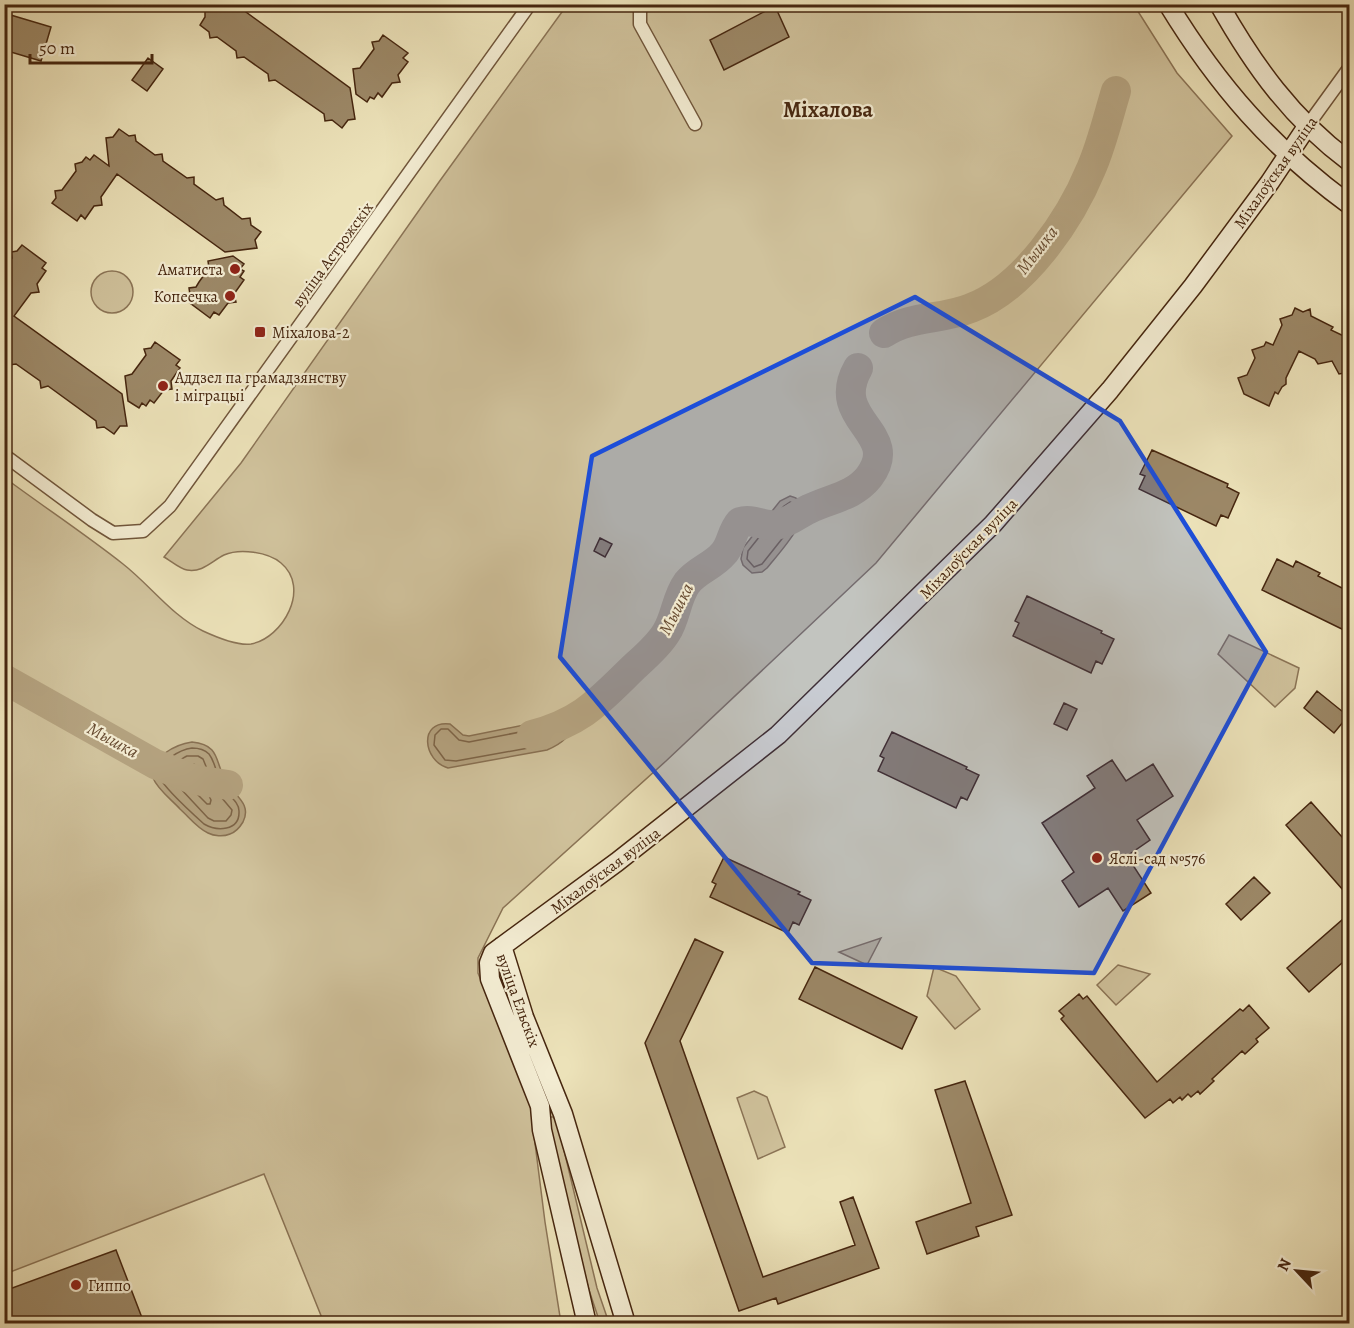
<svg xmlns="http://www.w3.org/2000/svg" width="1354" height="1328" font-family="Alegreya,serif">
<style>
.green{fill:#d0c29c;stroke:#8b7456;stroke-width:1.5}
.water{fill:#b4a27f;stroke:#887052;stroke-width:1.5}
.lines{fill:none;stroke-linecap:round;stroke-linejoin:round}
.shore{stroke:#7d6447;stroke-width:1.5}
.river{stroke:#b4a27f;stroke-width:30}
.building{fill:#9c8867;stroke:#46260f;stroke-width:1.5}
.street-casing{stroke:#70553a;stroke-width:15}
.secondary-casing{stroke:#46260f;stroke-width:21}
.street{stroke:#f3ecd2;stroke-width:12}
.secondary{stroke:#f3ecd2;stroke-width:18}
.marked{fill:#1d4ed8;fill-opacity:0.2;stroke:#1d4ed8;stroke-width:4.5;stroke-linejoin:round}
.poi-dot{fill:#8f2418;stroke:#f3ecd2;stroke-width:2}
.labels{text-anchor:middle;stroke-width:4.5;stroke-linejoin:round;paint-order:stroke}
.street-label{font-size:16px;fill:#46260f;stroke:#f3ecd2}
.poi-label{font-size:16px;fill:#46260f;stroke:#f3ecd2;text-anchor:start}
.water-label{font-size:18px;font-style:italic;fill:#674b31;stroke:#f3ecd2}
.district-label{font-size:22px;font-weight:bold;fill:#46260f;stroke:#f3ecd2}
</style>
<rect width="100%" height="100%" fill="#ece2b9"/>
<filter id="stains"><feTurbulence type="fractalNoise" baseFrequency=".00333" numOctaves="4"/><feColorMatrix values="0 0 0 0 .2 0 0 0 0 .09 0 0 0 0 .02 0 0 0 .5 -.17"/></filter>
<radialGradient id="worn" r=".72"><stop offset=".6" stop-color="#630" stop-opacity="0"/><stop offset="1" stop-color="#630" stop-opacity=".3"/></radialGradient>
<!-- green -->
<path class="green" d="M567,5h567l43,68 55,63 -356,427 -210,198 -163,147 -25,50v15l51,123 16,126 16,101h-237l-60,-149 -259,100v-796c39,29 80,56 118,86 27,21 49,52 80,67 13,6 34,15 48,13 32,-6 60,-56 30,-81 -13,-11 -41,-15 -57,-8 -12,6 -22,18 -37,15 -7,-1 -16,-9 -23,-13l77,-94 198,-281z
M91 292a21 21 0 1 1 42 0a21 21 0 1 1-42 0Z
M1229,635l70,33 -4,20 -20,19 -57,-53z
M881,938l-14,27 -28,-13z
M1118,965l32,9 -34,31 -19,-20z
M934,967l22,9 24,33 -25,20 -28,-33z
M754,1091l13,6 18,50 -27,12 -21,-61z
M548,1117h5l4,4 40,167 12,35h-9l-11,-33 -44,-166z"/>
<!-- water -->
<path class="water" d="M790,496c37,8 -13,59 -23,72l-5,4 -10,1 -9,-8 -2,-6 2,-11 37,-47z
M564,717l6,3c5,16 -11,25 -23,30l-99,18c-25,-7 -30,-48 2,-44l13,11 6,1z
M192,742c30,3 22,21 35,41 8,13 25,21 16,39 -3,5 -7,10 -13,12 -7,3 -16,2 -22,-1 -11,-5 -19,-16 -28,-24 -8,-9 -22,-19 -27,-31 -6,-20 24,-34 39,-36z"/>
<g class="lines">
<!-- shore -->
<path class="shore" d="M790,502l5,2 2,10 -4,11 -31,39 -8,3 -7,-8 1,-8 36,-45z
M561,724l4,3 -11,13 -9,5 -89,16 -11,-1 -11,-15 1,-10 6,-6h7l11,11 10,2z
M192,748c7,0 12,1 17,6 8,10 7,25 15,35 5,7 15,13 15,22 1,21 -23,20 -35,13 -10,-9 -41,-37 -45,-48 -2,-9 5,-15 12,-19 7,-5 13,-8 21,-9z
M187,756h11l5,3 13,32 16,19 -1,5 -5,6h-12l-6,-3 -41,-44c0,-9 13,-14 20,-18z
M194,764l17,36 -1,4h-3l-29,-29 1,-4z"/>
<!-- river -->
<path class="river" d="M884,333c27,-18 58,-13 87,-25 53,-20 99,-88 120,-139 11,-25 17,-52 25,-78
M4,679l151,85 40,16 33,5
M532,735c50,-13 67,-34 102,-68 11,-10 24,-21 32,-34 10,-15 10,-35 21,-50 10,-13 26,-17 36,-29 9,-9 8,-22 17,-32 13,-4 23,5 36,3 13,-2 22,-11 33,-16 22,-11 44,-12 60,-32 34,-45 -41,-56 -11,-109"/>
</g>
<!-- building -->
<path class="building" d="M214,4h21l115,84 5,31 -7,1 -6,8 -10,-8 -7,1 -1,-7 -49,-34 -6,1 -1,-7 -24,-17 -7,1 -1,-7 -19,-14 -7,1 -1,-6 -9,-7 5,-8v-7l7,-2z
M775,6l14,31 -65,33 -14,-30z
M4,13l47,14 -10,34 -37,-11z
M383,35l25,18 -5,5 5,4 -10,13 2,7 -8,1 -10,14 -4,-4 -4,6 -4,-2 -3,5 -11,-8 -3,-25 7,-1 14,-19 -2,-7 7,-1z
M148,58l15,11 -16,22 -15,-11z
M119,129l10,7 6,-1 1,6 19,14 7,-1 1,7 24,17 7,-1v7l22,16 7,-2 1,7 18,14 8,-1 1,7 10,7 -6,8 2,8 -32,4 -108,-78 -16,23 1,8 -8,1 -9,13 -4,-4 -4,6 -25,-18 4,-5 -1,-7 7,-1 14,-19 -1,-7 7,-2 4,-5 4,3 4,-5 15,11 -3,-28 7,-1z
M22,245l24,18 -4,5 4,3 -9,13 2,8 -8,1 -17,23 108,78 5,32h-7l-6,8 -10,-7 -7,1 -1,-7 -48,-35 -7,2 -1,-7 -24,-17 -7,1 -1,-7 -4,-3v-86l8,-11 -1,-6 6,-1z
M233,256l11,8 -4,5 4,2 -4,6 4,3 -10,14 2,8 -8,1 -9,12 -5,-3 -4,6 -24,-18 4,-5 -1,-7 7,-1 3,-5 10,-14 -1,-7z
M1295,308l8,4 7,-3 1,7 22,11 -2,3 19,9v33l-11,2 -7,-13 -14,3 -3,-5 -16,-8 -13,27v6l-4,3 -4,7 -3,-2 -6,14 -25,-12 -6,-16 9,-3 8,-17 -3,-8 12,-4 2,-4 7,3 9,-20 -2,-6 12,-4z
M155,342l25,18 -4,5 4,3 -9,13 1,8 -8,1 -10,13 -4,-3 -4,6 -4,-3 -3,5 -11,-7 -3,-25 7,-2 14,-19 -2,-6 7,-1z
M1152,450l76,34 -1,3 12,6 -11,25 -7,-3 -5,11 -77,-37 6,-13 -5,-2z
M600,538l12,6 -7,13 -11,-6z
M1277,559l16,8 3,-6 24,12 -2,3 32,16v41l-88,-43z
M1027,596l75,35 -1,2 13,6 -12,25 -6,-3 -5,12 -78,-37 6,-13 -4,-2z
M1317,691l31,25 -14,17 -30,-25z
M1064,703l13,6 -10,21 -13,-6z
M892,732l75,35 -1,2 13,6 -12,25 -6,-3 -5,11 -78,-37 6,-13 -4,-2z
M1112,760l14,21 27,-17 20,32 -36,24 13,20 -23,16 24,37 -28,18 -15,-23 -29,19 -17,-26 12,-9 -32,-49 53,-35 -8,-12z
M1311,802l39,44v52l-64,-73z
M724,857l76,35 -2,2 13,6 -12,25 -6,-3 -5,11 -78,-36 6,-13 -4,-2z
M1254,877l16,16 -29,27 -15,-16z
M1350,913v43l-41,36 -22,-24z
M695,939l28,13 -43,89 83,236 92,-32 -15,-43 13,-5 26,71 -101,36 -2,-6 -37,13 -94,-268z
M815,967l102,50 -15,32 -103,-50z
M1079,994l4,5 4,-3 70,86 83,-73 3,2 6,-6 20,23 -13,11 2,3 -13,12 -3,-3 -30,28 2,2 -14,13 -2,-3 -7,6 -3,-3 -6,6 -2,-3 -7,6 -3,-4 -25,19 -84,-99 3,-3 -5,-5z
M965,1081l47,134 -36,12 3,9 -52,18 -11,-32 55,-19 -36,-113z
M116,1250l28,73h-140v-32z"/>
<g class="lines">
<!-- street casing -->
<g class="street-casing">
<path id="street" d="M640,4v20l55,100
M1308,125l42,-58
M4,455l88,65 21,13 30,-2 27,-25 360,-502"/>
</g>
<!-- secondary casing -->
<g class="secondary-casing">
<path id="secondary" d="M1168,4c50,82 104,144 182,201
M1219,4c35,62 73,115 131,158
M502,946l22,71 39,97 63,210
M587,1324l-45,-194 -2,-24 -50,-127 -1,-16 4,-10 124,-91 161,-127 215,-211 117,-134 83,-104 77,-104 38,-57"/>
</g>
<!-- street -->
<use href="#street" class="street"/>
<!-- secondary -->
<use href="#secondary" class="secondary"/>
</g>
<!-- marked area -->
<path class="marked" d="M915,297l205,124 146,231 -172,321 -282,-10 -252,-306 32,-201z"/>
<!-- markers -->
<g class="poi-dot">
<circle cx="235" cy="269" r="6"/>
<circle cx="230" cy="296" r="6"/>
<rect x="254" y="326" width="12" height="12" rx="3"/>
<circle cx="163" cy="386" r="6"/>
<circle cx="1097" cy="858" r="6"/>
<circle cx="76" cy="1285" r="6"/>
</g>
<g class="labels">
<!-- street labels -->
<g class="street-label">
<text transform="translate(1275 172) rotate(-55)" y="6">Міхалоўская вуліца</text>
<text transform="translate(332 254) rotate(-54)" y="6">вуліца Астрожскіх</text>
<text transform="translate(968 548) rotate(-46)" y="6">Міхалоўская вуліца</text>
<text transform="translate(605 870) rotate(-37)" y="6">Міхалоўская вуліца</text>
<text transform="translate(519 1000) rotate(70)" y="6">вуліца Ельскіх</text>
</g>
<!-- poi labels -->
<g class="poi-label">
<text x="223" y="275" text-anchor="end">Аматиста</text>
<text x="218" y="302" text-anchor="end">Копеечка</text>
<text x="272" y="338">Міхалова-2</text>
<text x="175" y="383">Аддзел па грамадзянству<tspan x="175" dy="18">і міграцыі</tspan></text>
<text x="1109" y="864">Яслі-сад №576</text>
<text x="88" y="1291">Гиппо</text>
</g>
<!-- water labels -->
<g class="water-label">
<text transform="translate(1037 250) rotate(-52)" y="6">Мышка</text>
<text transform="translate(676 609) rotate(-63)" y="6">Мышка</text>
<text transform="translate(113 740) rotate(29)" y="6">Мышка</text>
</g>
<!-- district labels -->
<g class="district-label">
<text x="828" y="117">Міхалова</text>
</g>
</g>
<!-- margin -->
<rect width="1354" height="1328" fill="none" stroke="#ece2b9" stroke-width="24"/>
<rect x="6" y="6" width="1342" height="1316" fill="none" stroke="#46260f" stroke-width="3"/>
<rect x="12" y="12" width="1330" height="1304" fill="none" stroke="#46260f" stroke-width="1.5"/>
<!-- north arrow -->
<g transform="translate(1297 1271) rotate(296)" stroke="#f3ecd2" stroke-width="4.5" paint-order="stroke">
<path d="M0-4.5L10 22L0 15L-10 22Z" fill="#46260f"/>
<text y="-9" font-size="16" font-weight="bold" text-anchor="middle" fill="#46260f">N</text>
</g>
<!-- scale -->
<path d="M30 54v9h122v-9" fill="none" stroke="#46260f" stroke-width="3"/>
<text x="39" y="54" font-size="18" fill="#46260f" stroke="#f3ecd2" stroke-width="4.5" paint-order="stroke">50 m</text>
<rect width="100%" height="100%" filter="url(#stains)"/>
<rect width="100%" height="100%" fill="url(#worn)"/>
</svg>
